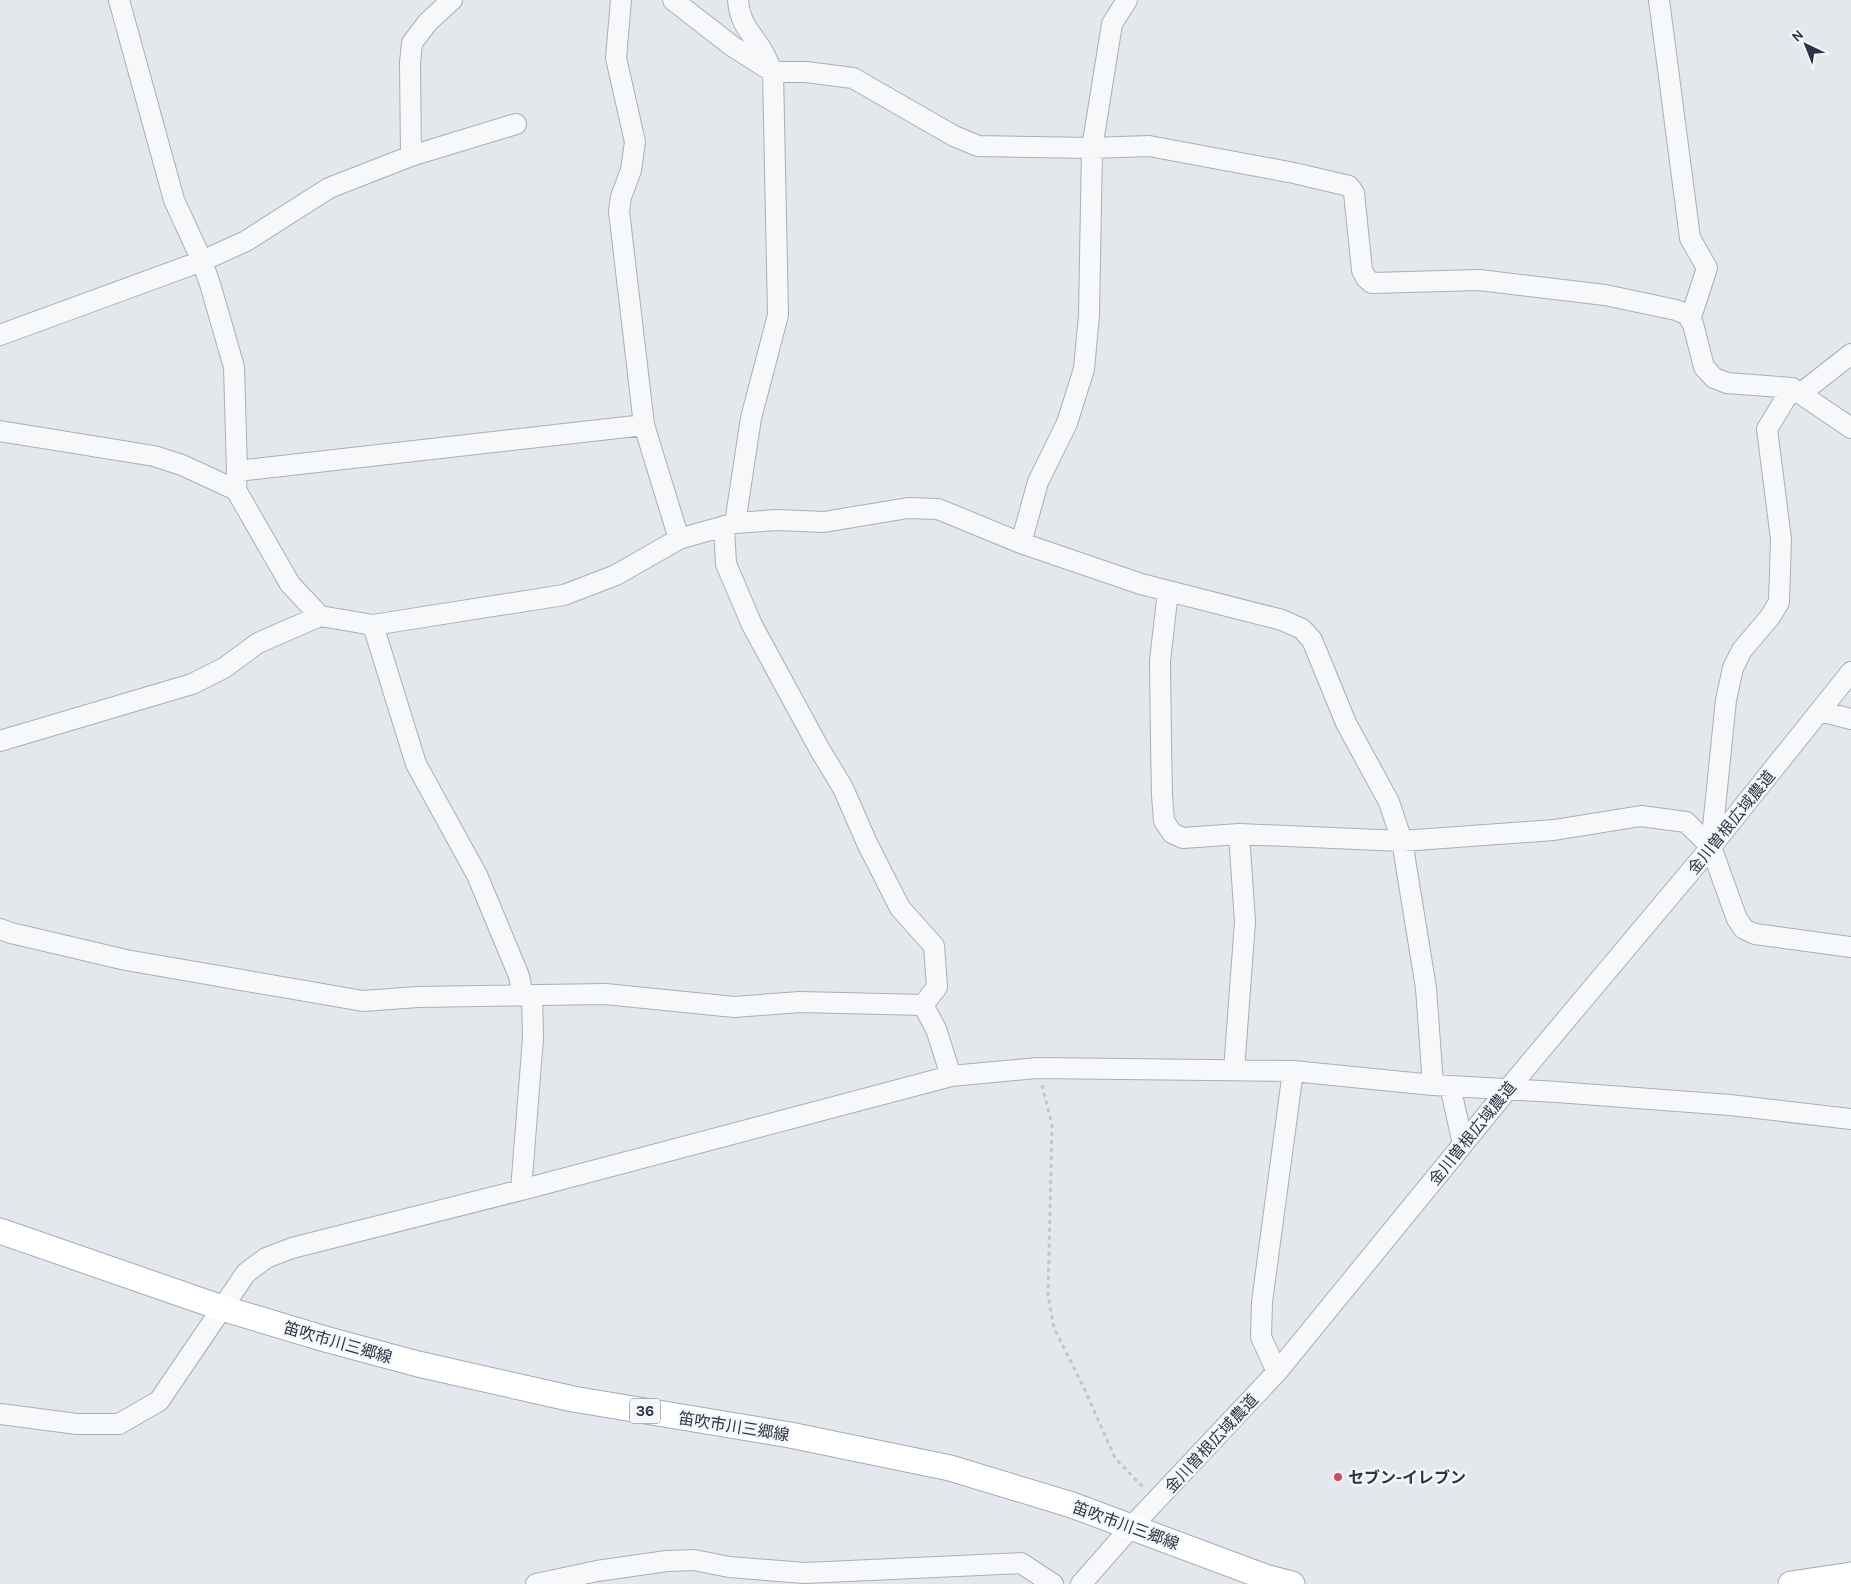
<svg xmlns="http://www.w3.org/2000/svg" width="1851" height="1584" font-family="Karla,'Noto Sans JP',sans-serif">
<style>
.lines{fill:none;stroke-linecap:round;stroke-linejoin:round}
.minor-casing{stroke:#a9aeb7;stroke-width:22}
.major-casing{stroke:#a3abb8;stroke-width:27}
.path{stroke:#c2c5cb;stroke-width:3;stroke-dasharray:4 4;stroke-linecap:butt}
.minor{stroke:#f7f8fa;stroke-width:20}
.major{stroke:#fff;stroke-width:25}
.poi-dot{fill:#d1495b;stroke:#f4f6f9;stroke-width:2}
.labels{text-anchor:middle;stroke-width:5;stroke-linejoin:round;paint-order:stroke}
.shield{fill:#f4f6f9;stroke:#676e7b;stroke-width:1}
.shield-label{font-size:15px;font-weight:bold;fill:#2b3445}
.street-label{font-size:16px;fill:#2b3445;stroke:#f4f6f9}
.poi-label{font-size:16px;font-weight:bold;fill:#2b3445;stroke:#f4f6f9;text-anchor:start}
</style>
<rect width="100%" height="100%" fill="#e4e7ec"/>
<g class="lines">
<!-- minor casing -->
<g class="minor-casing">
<path id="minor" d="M119,0l55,200 28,61 8,23 24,83 3,104 -1,19 54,94 30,32
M621,0l-5,58 19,84 -4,28 -10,27 -2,14 25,214 35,114
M673,0l59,46 41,26h33l47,6 101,58 24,10 114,2 57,-2 145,27 55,13 5,7 8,77 4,8 6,5 107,-3 126,15 71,15 10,4 7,10 11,43 10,11 13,5 65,5 59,40
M1659,0l31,238 17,30 -17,52
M411,156l105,-32
M0,335l202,-74 44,-20 83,-53 82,-32 -1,-93 2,-20 16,-21 24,-22
M1800,394l51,-40
M0,431l154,25 28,9 54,25
M237,471l407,-46
M735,523l16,-105 27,-103 -5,-243c-4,-7 -7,-15 -11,-22 -12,-19 -22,-26 -24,-50
M724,526l2,38 26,61 68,125 23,38 24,55 33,65 34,38 3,41 -14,18
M1021,543l17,-61 29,-59 17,-54 5,-54 3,-167 20,-124 15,-24
M1168,591l-8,70 1,82 1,52 2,26 8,12 11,5 56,-4 163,7 152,-11 87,-14 45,6 25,25 26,72 7,10 11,5 96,13
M373,625l43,139 61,111 42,101 4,20
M1820,711l31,8
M0,741l192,-57 32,-16 34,-25 62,-27 53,9 191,-30 52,-20 63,-36 56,-16 42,-3 47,2 84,-14 30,1 83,34 120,41 141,36 20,9 10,11 34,83 43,79 13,39 24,147 7,97
M1711,847l15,-147 7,-32 9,-18 28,-33 9,-15 2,-63 -14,-110 25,-41
M0,929l11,4 115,27 237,41 55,-4 187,-3 129,13 66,-5 123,3
M923,1005l13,24 15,47
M1234,1070l11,-148 -6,-88
M1450,1086l13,58
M521,1190l12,-152 -1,-43
M1277,1372l-16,-35 1,-35 31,-231
M0,1414l77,10h42l40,-23 87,-128 20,-15 26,-10 229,-58 430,-114 86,-8 256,3 140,14 124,7 173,13 121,14
M536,1584l61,-13 70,-10 27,-1 35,7 76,6 216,-10 32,21
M1081,1584l51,-58 145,-154 231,-283 203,-242 140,-175"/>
</g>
<!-- major casing -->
<g class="major-casing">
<path id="major" d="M0,1231l222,77 103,31 93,25 155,35 217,36 160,33 122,37 193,72 27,7
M1791,1584l60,-9"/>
</g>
<!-- path -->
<path class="path" d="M1042,1085l10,40 -4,171 6,32 30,60 31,70 28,29"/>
<!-- minor -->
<use href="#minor" class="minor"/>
<!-- major -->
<use href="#major" class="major"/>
</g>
<!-- markers -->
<circle class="poi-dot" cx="1338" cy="1477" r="5"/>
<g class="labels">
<!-- shield labels -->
<rect class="shield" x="630" y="1398.5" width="30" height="25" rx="4"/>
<g class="shield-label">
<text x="645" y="1416">36</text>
</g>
<!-- street labels -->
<g class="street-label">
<text transform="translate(1731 822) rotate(-51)" y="6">金川曽根広域農道</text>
<text transform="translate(1472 1133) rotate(-51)" y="6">金川曽根広域農道</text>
<text transform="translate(338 1342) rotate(16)" y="6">笛吹市川三郷線</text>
<text transform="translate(734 1426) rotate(9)" y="6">笛吹市川三郷線</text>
<text transform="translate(1211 1443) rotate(-47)" y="6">金川曽根広域農道</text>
<text transform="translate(1126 1525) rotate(20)" y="6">笛吹市川三郷線</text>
</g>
<!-- poi labels -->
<g class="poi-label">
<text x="1348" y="1483">セブン-イレブン</text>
</g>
</g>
<!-- north arrow -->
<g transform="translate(1806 45) rotate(317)" stroke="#f4f6f9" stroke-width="4" paint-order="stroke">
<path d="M0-4L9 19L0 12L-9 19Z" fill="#2b3445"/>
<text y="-8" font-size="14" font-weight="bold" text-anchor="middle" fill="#2b3445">N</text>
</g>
</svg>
